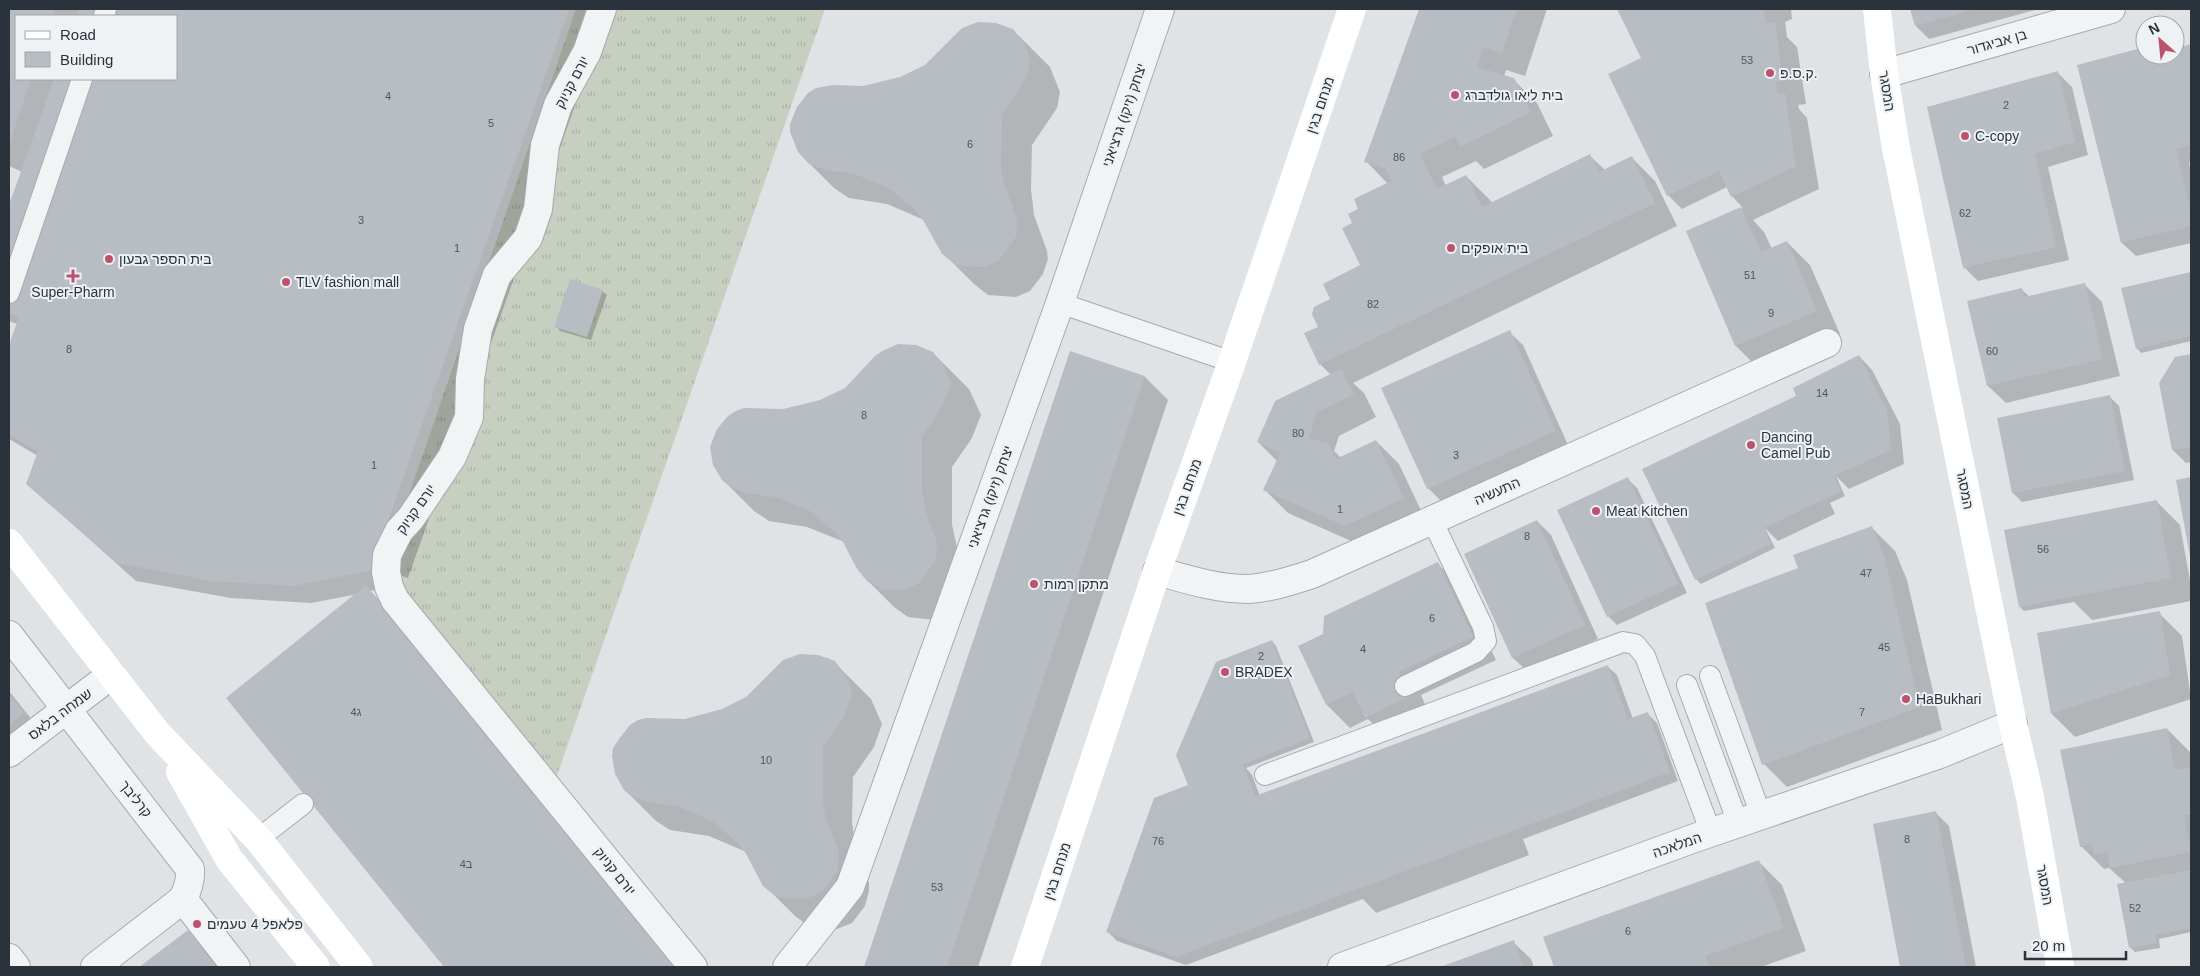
<svg xmlns="http://www.w3.org/2000/svg" width="2200" height="976" font-family="Arial,Heebo,sans-serif">
<style>
.grass{fill:url(#grass-tufts)}
.shadow{fill:#0003;fill-rule:evenodd}
.building{fill:#b7bdc3}
.lines{fill:none;stroke-linecap:round;stroke-linejoin:round}
.lane-casing{stroke:#a5abb0;stroke-width:22}
.street-casing{stroke:#a5abb0;stroke-width:30}
.lane{stroke:#f1f3f5;stroke-width:20}
.street{stroke:#f1f3f5;stroke-width:28}
.secondary{stroke:#fff;stroke-width:28}
.poi-dot{fill:#be5170;stroke:#eef2f4;stroke-width:2}
.labels{text-anchor:middle;stroke-width:4;stroke-linejoin:round;paint-order:stroke}
.number-label{font-size:11px;fill:#4d565e}
.street-label{font-size:14px;fill:#2a333c;stroke:#eef2f4}
.poi-label{font-size:14px;fill:#2a333c;stroke:#eef2f4;text-anchor:start}
</style>
<defs>
<pattern id="grass-tufts" width="24" height="20" patternUnits="userSpaceOnUse" patternTransform="scale(1.25)"><rect width="24" height="20" fill="#c7cfc1"/><path d="M3 7l-1-3M5 7V3M7 7l1-3M15 17l-1-3M17 17v-4M19 17l1-3" fill="none" stroke="#abb2a7"/></pattern>
</defs>
<rect width="100%" height="100%" fill="#dfe3e6"/>
<!-- grass -->
<path class="grass" d="M576,9h249l-277,792 -171,-213z"/>
<!-- shadow -->
<path class="shadow" d="M9,9h600l-72,204 -30,58 7,7 -106,300 -14,-5 -3,14 -21,4 26,26 282,350h-232l-17,-21 -71,-352 -47,9 -80,-5 -95,-17 -108,-97 10,-28 -29,-17v-91l8,-24 -8,-3v-112l13,-37 -13,-6zM16,16h160v63h-160z
M1420,9h127l-22,67 -19,-6 -2,7 9,2 24,24 16,33 -69,33 -8,-8 -34,16 4,9 20,-10 27,27 97,-47 15,14 27,-12 23,23 22,45 -324,157 11,10 12,24 -37,19 -5,15 7,7 35,-17 23,23 27,57 -57,28 -81,-36 -23,-23 13,-28 -20,-20 73,-67 -11,-11 -1,-37 12,-28 31,-33 -8,-43 5,-14 29,-25 -22,-23z
M1619,9h172l1,10 -7,3 2,15 10,10 9,57 -8,1 1,4 8,9 12,71 -66,31 11,12 8,17 15,-7 23,23 30,69 -81,35 -23,-23 -48,-114 55,-24 -11,-12 -5,-9 -45,22 -14,-14 -25,-136z
M1911,9h128l-110,30 -13,-13z
M1006,27l13,9 31,31 10,25 -3,16 -25,37 -1,44 3,26 13,36 1,8 -5,15 -13,17 -14,6 -28,-2 -14,-11 -31,-31 -17,-31 -4,-3 -35,-15 -38,-6 -15,-10 -31,-31 61,-69 36,-10z
M2178,40l7,7 6,-2v117l-2,1 2,11v69l-55,13 -14,-13 -44,-177 67,-17v6h30v-14z
M2058,73l14,14 16,68 -40,12 21,93 -91,21 -14,-14z
M2191,273v68l-50,12 -4,-5 -14,-59z
M2085,285l17,17 18,74 -114,27 -18,-17 -20,-84 54,-12 8,7z
M602,291l5,4 -16,45 -31,-9 -4,-5z
M1509,332l14,13 45,100 -126,57 -14,-14z
M898,346l27,3 13,9 31,31 12,26 -9,23 -20,29v57l5,24 -22,72 -27,-3 -14,-10 -31,-31 -16,-31 -5,-4 -35,-14 -38,-6 -15,-10 -31,-31 -11,-25 1,-16 16,-23 55,-6 36,-9 25,-12z
M1071,352l74,25 23,23 -190,567h-113z
M2191,355v107l-5,1 -13,-13 3,-92z
M1859,356l13,14 28,54 4,40 -55,25 -13,-13 9,20 -15,7 5,11 -57,27 -13,-13 10,20 -74,36 -5,-5 99,-182z
M2110,397l9,9 15,74 -112,22 -9,-9 -15,-74z
M1628,479l9,9 50,105 -70,32 -9,-9z
M2191,479v76l-13,-74z
M2157,502l23,23 11,61v15l-99,19 -18,-18 -50,9 -4,-4z
M1537,521l14,14 47,104 -71,32 -14,-13 -47,-104z
M1872,528l23,23 12,29 35,150 -155,57 -23,-23 35,-195z
M1438,564l23,23 35,73 -75,35 11,25 -43,20 -21,-21 -18,9 -23,-23 -27,-59 24,-11z
M2159,613l23,23 9,63 -116,38 -23,-23 -14,-80z
M1272,641l4,5 38,96 -68,26 6,7 8,21 347,-130 10,9 16,44 14,-6 10,10 21,58 -155,58 6,16 -153,58 -13,-14 -177,66 -69,-24 -9,-9z
M800,655l28,3 12,10 31,31 11,25 -8,23 -21,30 -1,44 3,25 14,37v8l-4,15 -13,17 -15,6 -27,-2 -15,-11 -31,-31 -16,-31 -4,-3 -35,-15 -39,-6 -14,-9 -31,-31 60,-70 37,-10 25,-12z
M9,691l32,40 -32,25z
M2167,729l23,23 1,8v172l-32,7 1,9 -25,4 -4,-4 -12,-63 8,-1 -18,-16 -5,1 -23,-23z
M1936,813l13,13 27,141h-75l-26,-142z
M1759,862l23,23 24,66 -45,16h-206l-11,-29z
M188,931l31,36h-78z
M1513,942l18,17 3,8h-91z"/>
<!-- building -->
<path class="building" d="M9,9h46l-3,7h-36v63h15l-22,67z
M79,9h490l-191,540 -4,21 -81,16 -81,-5 -95,-18 -91,-79 12,-33 -29,-16v-90l10,-28 -10,-4v-108l45,-126h122v-63h-100z
M1419,9h98l-15,44 -19,-6 -6,20 37,11 17,34 -71,35 -5,-10 -35,17 17,35 29,-14 16,32 108,-53 9,18 33,-16 23,47 -336,162 -15,-32 14,-6 -6,-13 2,-7 16,-8 -7,-15 37,-19 -18,-37 10,-5 -4,-9 10,-5 -4,-10 37,-18 -5,-12 -22,-7z
M1617,9h147l2,14 9,-1 8,59 -7,1 2,12 7,-1 11,73 -65,31 -12,-26 -52,25 -59,-122 33,-16z
M1910,9h65l-60,17z
M978,22l18,1 17,6 12,15 5,17 -3,16 -25,38 -1,55 3,13 13,36 -1,18 -17,23 -14,7h-11l-18,-2 -14,-11 -19,-34 -8,-11 -25,-20 -35,-15 -29,-4 -17,-6 -11,-12 -8,-20v-8l7,-17 11,-14 8,-5 17,-3 30,1 37,-9 25,-12 37,-37z
M2179,39l2,8 10,-3v101l-15,4 15,63v14l-70,17 -44,-178 68,-18v8h30v-15z
M2058,71l17,71 -40,12 21,93 -93,21 -36,-161z
M1741,207l20,45 26,-11 30,70 -82,35 -49,-115z
M2191,272v64l-55,13 -15,-61z
M570,279l33,11 -16,47 -33,-10z
M2085,283l18,76 -116,27 -20,-85 55,-13 2,9z
M1510,330l46,101 -129,58 -46,-101z
M898,344l18,1 17,7 11,14 7,17 -9,24 -20,30v55l5,25 10,25 -1,18 -17,23 -15,7 -21,-1 -15,-7 -11,-13 -14,-27 -8,-10 -25,-21 -35,-14 -30,-4 -16,-7 -7,-6 -9,-15 -3,-18 7,-18 11,-13 8,-5 8,-3 39,1 37,-9 25,-12 30,-32 7,-5z
M1070,351l75,25 -198,591h-83z
M2191,354v93l-19,3 -13,-67 16,-26z
M1859,355l28,55 4,40 -57,26 7,15 -77,37 7,16 -76,36 -53,-111 154,-73 -3,-8z
M1341,369l13,25 -38,19 -7,25 19,5 8,16 40,-19 28,58 -59,28 -82,-36 17,-37 -23,-11 18,-41z
M2110,395l15,76 -113,22 -15,-75z
M1628,477l50,107 -71,33 -50,-107z
M2191,477v78l-1,1 -14,-76z
M2157,500l14,78 -152,29 -15,-77z
M1537,520l48,105 -73,33 -48,-104z
M1872,526l12,30 36,151 -158,58 -57,-162 93,-35 -5,-13z
M1438,562l35,75 -75,35 12,24 -45,22 -12,-26 -27,13 -28,-59 25,-12 1,-18z
M366,585l202,250 106,132h-230l-218,-269z
M2160,611l10,64 -119,39 -14,-81z
M1272,640l38,98 -67,26 12,32 353,-131 20,54 20,-7 22,60 -494,185 -70,-25 48,-134 34,-13 -12,-30 40,-93z
M800,654l18,1 17,6 11,15 6,17 -8,24 -21,29v56l2,13 14,37 -1,18 -17,22 -15,7h-10l-18,-2 -8,-5 -7,-6 -18,-34 -8,-10 -25,-21 -35,-15 -29,-4 -17,-6 -7,-6 -9,-16 -3,-18 1,-8 6,-9 11,-14 8,-5 8,-2 39,1 37,-10 24,-12 37,-37z
M9,694l15,19 -15,12z
M2167,728l8,42 14,-3 2,11v36l-7,1 7,37 -81,16 -3,-16 -13,3 -2,-11 -12,3 -20,-97z
M1936,811l30,156h-66l-27,-143z
M1759,860l25,68 -79,28 4,11h-155l-11,-30z
M2191,870v58l-36,7 2,8 -28,5 -12,-64z
M188,930l29,37h-78z
M1514,940l9,27h-83z"/>
<g class="lines">
<!-- lane casing -->
<g class="lane-casing">
<path id="lane" d="M104,16l2,-7
M9,293l73,-214
M1060,303l172,59
M1710,676l51,139
M1687,685l51,138
M1405,686l71,-34 10,-11 -3,-14 -51,-107
M1265,775l358,-133 12,2 10,12 66,177
M258,839l45,-35"/>
</g>
<!-- street casing -->
<g class="street-casing">
<path id="street" d="M602,9l-15,43 -29,53 -13,40 -7,64 -10,29 -31,37 -19,54 -8,50 -1,38 -17,40 -41,61 -12,13 -12,24 -1,17 3,15 6,13 298,367
M1884,74l227,-65
M1157,571c29,8 59,18 91,18 21,-1 43,-8 64,-15l515,-231
M9,635l181,234c1,11 -2,20 -7,30l-88,68
M9,753l102,-78
M183,899l53,68
M9,958l7,9
M787,967l63,-80 210,-584 100,-294
M1342,967l350,-128 248,-85 73,-30"/>
</g>
<!-- lane -->
<use href="#lane" class="lane"/>
<!-- street -->
<use href="#street" class="street"/>
<!-- secondary -->
<path class="secondary" d="M1877,9l7,65 12,74 117,576 17,73 30,170
M9,543l149,191 100,105 101,128
M180,772l49,87 87,108
M1025,967l132,-396 75,-209 120,-353"/>
</g>
<!-- markers -->
<g class="poi-dot">
<circle cx="1770" cy="73" r="5"/>
<circle cx="1455" cy="95" r="5"/>
<circle cx="1965" cy="136" r="5"/>
<circle cx="1451" cy="248" r="5"/>
<circle cx="109" cy="259" r="5"/>
<path d="M70.5 268.5h5v5h5v5h-5v5h-5v-5h-5v-5h5z"/>
<circle cx="286" cy="282" r="5"/>
<circle cx="1751" cy="445" r="5"/>
<circle cx="1596" cy="511" r="5"/>
<circle cx="1034" cy="584" r="5"/>
<circle cx="1225" cy="672" r="5"/>
<circle cx="1906" cy="699" r="5"/>
<circle cx="197" cy="924" r="5"/>
</g>
<g class="labels">
<!-- number labels -->
<g class="number-label">
<text x="1747" y="64">53</text>
<text x="388" y="100">4</text>
<text x="2006" y="109">2</text>
<text x="491" y="127">5</text>
<text x="970" y="148">6</text>
<text x="1399" y="161">86</text>
<text x="1965" y="217">62</text>
<text x="361" y="224">3</text>
<text x="457" y="252">1</text>
<text x="1750" y="279">51</text>
<text x="1373" y="308">82</text>
<text x="1771" y="317">9</text>
<text x="69" y="353">8</text>
<text x="1992" y="355">60</text>
<text x="1822" y="397">14</text>
<text x="864" y="419">8</text>
<text x="1298" y="437">80</text>
<text x="1456" y="459">3</text>
<text x="374" y="469">1</text>
<text x="1340" y="513">1</text>
<text x="1527" y="540">8</text>
<text x="2043" y="553">56</text>
<text x="1866" y="577">47</text>
<text x="1432" y="622">6</text>
<text x="1884" y="651">45</text>
<text x="1363" y="653">4</text>
<text x="1261" y="660">2</text>
<text x="356" y="716">4ג</text>
<text x="1862" y="716">7</text>
<text x="766" y="764">10</text>
<text x="1907" y="843">8</text>
<text x="1158" y="845">76</text>
<text x="466" y="868">4ב</text>
<text x="937" y="891">53</text>
<text x="2135" y="912">52</text>
<text x="1628" y="935">6</text>
</g>
<!-- street labels -->
<g class="street-label">
<text transform="translate(1997 42) rotate(-16)" y="5">בן אביגדור</text>
<text transform="translate(572 82) rotate(-62)" y="5">יורם קניוק</text>
<text transform="translate(1887 91) rotate(81)" y="5">המסגר</text>
<text transform="translate(1320 105) rotate(-71)" y="5">מנחם בגין</text>
<text transform="translate(1124 115) rotate(-71)" y="5">יצחק (זיקו) גרציאני</text>
<text transform="translate(1187 487) rotate(-70)" y="5">מנחם בגין</text>
<text transform="translate(1965 489) rotate(79)" y="5">המסגר</text>
<text transform="translate(1497 491) rotate(-24)" y="5">התעשיה</text>
<text transform="translate(990 497) rotate(-70)" y="5">יצחק (זיקו) גרציאני</text>
<text transform="translate(416 509) rotate(-55)" y="5">יורם קניוק</text>
<text transform="translate(60 714) rotate(-37)" y="5">שמחה בלאס</text>
<text transform="translate(136 799) rotate(52)" y="5">קרליבך</text>
<text transform="translate(1677 845) rotate(-19)" y="5">המלאכה</text>
<text transform="translate(615 871) rotate(51)" y="5">יורם קניוק</text>
<text transform="translate(1057 871) rotate(-72)" y="5">מנחם בגין</text>
<text transform="translate(2045 885) rotate(80)" y="5">המסגר</text>
</g>
<!-- poi labels -->
<g class="poi-label">
<text x="1780" y="78">ק.ס.פ.</text>
<text x="1465" y="100">בית ליאו גולדברג</text>
<text x="1975" y="141">C-copy</text>
<text x="1461" y="253">בית אופקים</text>
<text x="119" y="264">בית הספר גבעון</text>
<text x="296" y="287">TLV fashion mall</text>
<text x="73" y="297" text-anchor="middle">Super-Pharm</text>
<text x="1761" y="442">Dancing<tspan x="1761" dy="16">Camel Pub</tspan></text>
<text x="1606" y="516">Meat Kitchen</text>
<text x="1044" y="589">מתקן רמות</text>
<text x="1235" y="677">BRADEX</text>
<text x="1916" y="704">HaBukhari</text>
<text x="207" y="929">פלאפל 4 טעמים</text>
</g>
</g>
<!-- border -->
<rect width="2200" height="976" fill="none" stroke="#2a333c" stroke-width="20"/>
<!-- legend -->
<rect x="15" y="15" width="162" height="65" fill="#eef2f4" stroke="#a0a6aa"/>
<rect x="25" y="31" width="25" height="8" fill="#ffffff" stroke="#a0a6aa"/>
<text x="60" y="40" font-size="15" fill="#2a333c">Road</text>
<rect x="25" y="52" width="25" height="15" fill="#b7bdc3" stroke="#a0a6aa"/>
<text x="60" y="65" font-size="15" fill="#2a333c">Building</text>
<!-- north arrow -->
<g transform="translate(2160 40) rotate(333)"><circle r="24" fill="#eef2f4" stroke="#a0a6aa"/>
<path d="M0-4L9 19L0 12L-9 19Z" fill="#be5170"/>
<text y="-8" font-size="14" font-weight="bold" text-anchor="middle" fill="#2a333c">N</text>
</g>
<!-- scale -->
<path d="M2025 951v8h101v-8" fill="none" stroke="#2a333c" stroke-width="2.5"/>
<text x="2032" y="951" font-size="15" fill="#2a333c" stroke="#eef2f4" stroke-width="4" paint-order="stroke">20 m</text>
</svg>
